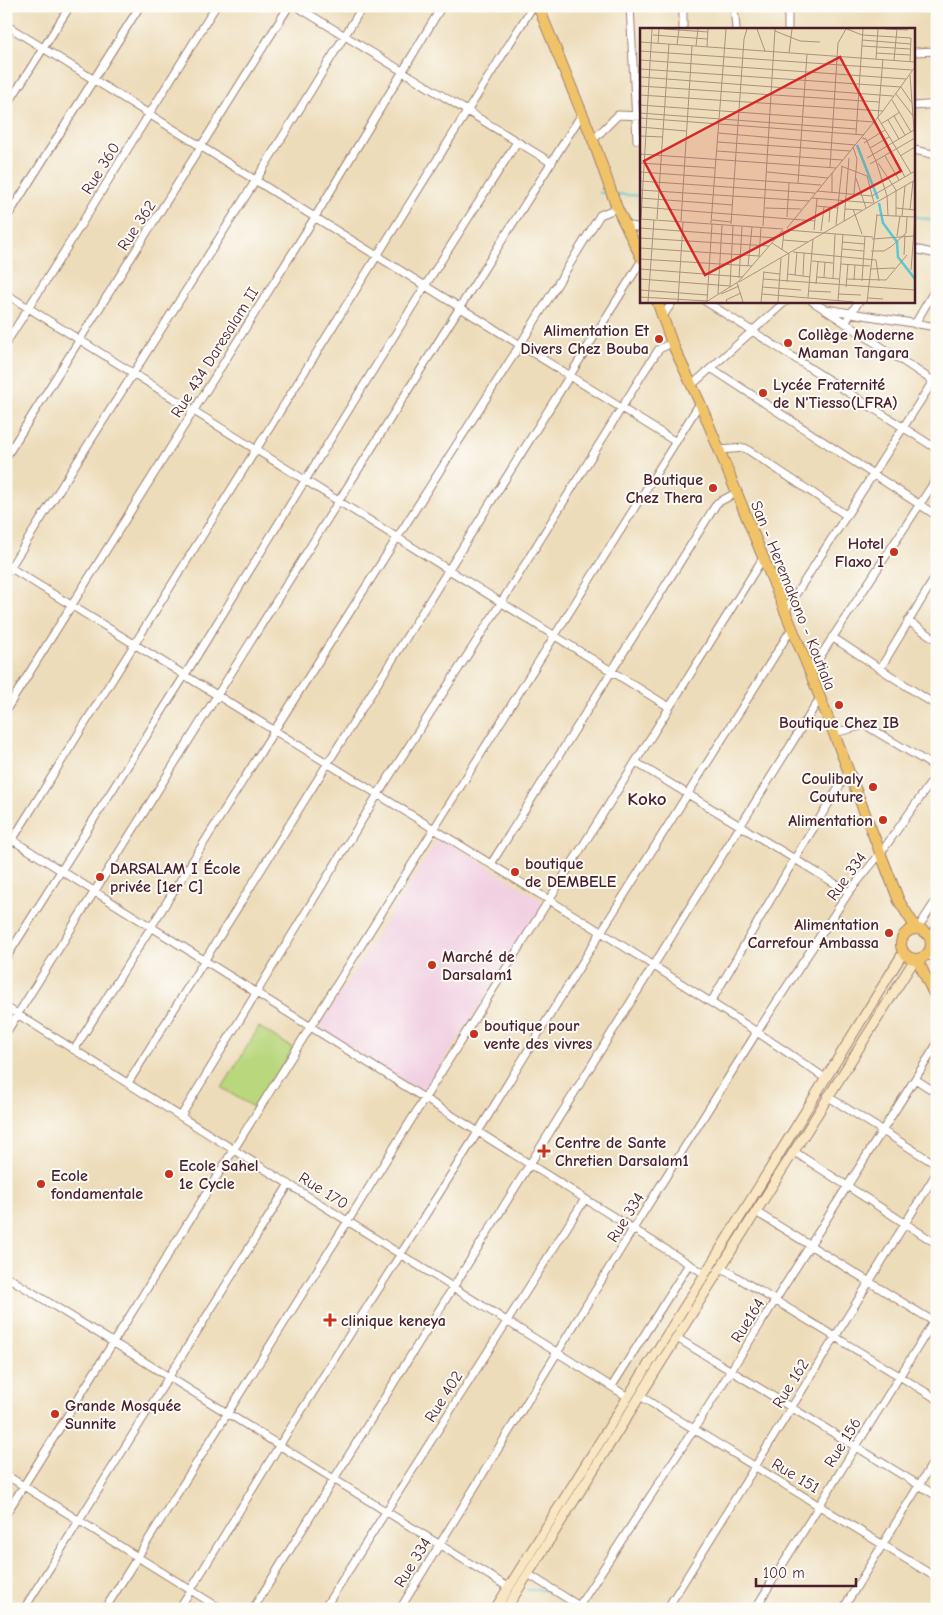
<svg xmlns="http://www.w3.org/2000/svg" width="943" height="1615" font-family="'Comic Neue',sans-serif">
<style>
.built{fill:#f1d0e2}
.green{fill:#b9d77d;stroke:#827b54}
.lines{fill:none;stroke-linecap:round;stroke-linejoin:round}
.stream{stroke:#5cc7d4;stroke-width:2}
.street-casing{stroke:#9c7e72;stroke-width:9}
.secondary-casing{stroke:#9c7e72;stroke-width:11}
.primary-casing{stroke:#9c7e72;stroke-width:12}
.street{stroke:#fff;stroke-width:7}
.secondary{stroke:#f9e7c3;stroke-width:9}
.primary{stroke:#f0c369;stroke-width:10}
.poi-dot{fill:#c8321e;stroke:#fdfcf7;stroke-width:2}
.labels{text-anchor:middle;stroke-width:4;stroke-linejoin:round;paint-order:stroke}
.street-label{font-size:16px;fill:#4a1f2b;stroke:#fdfcf7}
.poi-label{font-size:16px;font-weight:bold;fill:#4a1f2b;stroke:#fdfcf7;text-anchor:start}
.quarter-label{font-size:19px;font-weight:bold;fill:#4a1f2b;stroke:#fdfcf7}
.inset-river{fill:none;stroke:#5cc7d4;stroke-width:2.5}
.inset-road{fill:none;stroke:#ac9080;stroke-width:1}
.view{fill:#d62828;fill-opacity:0.15;stroke:#d62828;stroke-width:2.5}
.inset-edge{fill:none;stroke:#4a1f2b;stroke-width:2.5}
</style>
<rect width="100%" height="100%" fill="#fdfcf7"/>
<filter id="ink" filterUnits="userSpaceOnUse"><feTurbulence type="fractalNoise" baseFrequency=".02" numOctaves="2"/><feDisplacementMap in="SourceGraphic" scale="10" xChannelSelector="R" yChannelSelector="G"/><feConvolveMatrix kernelMatrix="1 2 1 2 8 2 1 2 1" color-interpolation-filters="sRGB"/></filter>
<filter id="wash" filterUnits="userSpaceOnUse"><feTurbulence type="fractalNoise" baseFrequency=".0096" numOctaves="4" result="noise"/><feDisplacementMap in="SourceGraphic" scale="20" xChannelSelector="R" yChannelSelector="G"/><feGaussianBlur stdDeviation="1.12" result="paint"/><feColorMatrix in="noise" values="0 0 0 0 0 0 0 0 0 0 0 0 0 0 0 0 0 1.4 0 .05"/><feComposite in="paint" operator="in"/></filter>
<g filter="url(#wash)">
<rect width="100%" height="100%" fill="#eddcb9"/>
<!-- built -->
<path class="built" d="M440,836l105,67 -121,190 -105,-66z"/>
<!-- green -->
<path class="green" d="M259,1027l34,21 -37,61 -34,-21z"/>
<g class="lines">
<!-- stream -->
<path class="stream" d="M600,193h8
M615,194l27,2
M914,216l23,5
M527,1590h19l26,16"/>
</g>
</g>
<g filter="url(#ink)">
<g class="lines">
<!-- street casing -->
<g class="street-casing">
<path id="street" d="M296,6l256,157
M630,6l7,134
M683,6v23
M734,6l2,23
M788,6v23
M6,25l670,417
M914,52l23,-1
M914,106l23,-2
M6,107l64,-101
M593,140l25,-25 24,1
M914,150l23,5
M6,219l134,-213
M625,225l17,3
M914,249l23,5
M6,294l663,413
M705,301l232,148
M812,301l121,80
M826,309l111,18
M663,316l10,-15
M845,323l14,-22
M915,324l22,-38
M6,343l58,-91 152,-246
M711,368l226,148
M692,385l94,-84
M719,450l26,-2 101,67
M6,457l283,-451
M6,565l595,367 156,100 68,46
M6,574l250,-394 107,-174
M785,611l152,-236
M908,621l29,19
M832,637l105,69
M880,669l57,-95
M810,672l127,-194
M6,710l309,-493 127,-211
M834,733l31,-8 72,43
M635,762l214,130
M6,836l699,438
M6,850l527,-844
M491,864l226,-361 19,-10
M918,928l19,-29
M930,937l7,-11
M927,954l10,6
M6,958l179,-283 240,-389 92,-144
M711,1002l84,-144 54,-87
M6,1007l622,390
M6,1033l454,-726 122,-193
M74,1050l200,-319 246,-386 80,-130 17,-7
M915,1079l22,14
M128,1083l514,-823
M827,1096l110,69
M181,1116l197,-322 123,-191 144,-233 14,-21 13,-6
M793,1151l144,93
M756,1212l180,111
M722,1268l215,131
M6,1276l502,311
M677,1338l260,158
M612,1386l77,-122
M640,1396l297,182
M6,1475l215,134
M6,1514l694,-1111
M528,1574l56,35
M24,1609l265,-425
M105,1609l658,-1051
M179,1609l100,-163 199,-314 123,-200 191,-304
M253,1609l567,-911
M324,1609l261,-410
M400,1609l233,-380 124,-197 92,-140 31,-38 57,-80
M577,1609l117,-180 243,-385
M667,1609l270,-437
M755,1609l182,-293
M843,1609l94,-153
M936,1609l1,-2"/>
</g>
<!-- secondary casing -->
<g class="secondary-casing">
<path id="secondary" d="M495,1609l210,-335 198,-321
M506,1609l409,-650"/>
</g>
<!-- primary casing -->
<g class="primary-casing">
<path id="primary" d="M538,6l55,134 24,68 25,51
M657,301l15,42 28,60 110,269 89,229 17,27
M901 944a15 15 0 1 1 30 0a15 15 0 1 1-30 0Z
M917,959l20,41"/>
</g>
<!-- street -->
<use href="#street" class="street"/>
<!-- secondary -->
<use href="#secondary" class="secondary"/>
<!-- primary -->
<use href="#primary" class="primary"/>
</g>
</g>
<!-- markers -->
<g class="poi-dot">
<circle cx="659" cy="339" r="5"/>
<circle cx="788" cy="343" r="5"/>
<circle cx="763" cy="393" r="5"/>
<circle cx="713" cy="488" r="5"/>
<circle cx="894" cy="552" r="5"/>
<circle cx="839" cy="705" r="5"/>
<circle cx="873" cy="787" r="5"/>
<circle cx="883" cy="820" r="5"/>
<circle cx="515" cy="872" r="5"/>
<circle cx="100" cy="877" r="5"/>
<circle cx="889" cy="933" r="5"/>
<circle cx="432" cy="965" r="5"/>
<circle cx="474" cy="1034" r="5"/>
<path d="M541.5 1143.5h5v5h5v5h-5v5h-5v-5h-5v-5h5z"/>
<circle cx="169" cy="1174" r="5"/>
<circle cx="41" cy="1184" r="5"/>
<path d="M327.5 1312.5h5v5h5v5h-5v5h-5v-5h-5v-5h5z"/>
<circle cx="55" cy="1414" r="5"/>
</g>
<g class="labels">
<!-- street labels -->
<g class="street-label">
<text transform="translate(100 168) rotate(-58)" y="6">Rue 360</text>
<text transform="translate(136 225) rotate(-57)" y="6">Rue 362</text>
<text transform="translate(214 352) rotate(-58)" y="6">Rue 434 Daresalam II</text>
<text transform="translate(794 595) rotate(68)" y="6">San - Heremakono - Koutiala</text>
<text transform="translate(846 876) rotate(-54)" y="6">Rue 334</text>
<text transform="translate(324 1190) rotate(32)" y="6">Rue 170</text>
<text transform="translate(625 1217) rotate(-58)" y="6">Rue 334</text>
<text transform="translate(747 1320) rotate(-58)" y="6">Rue164</text>
<text transform="translate(790 1383) rotate(-58)" y="6">Rue 162</text>
<text transform="translate(443 1396) rotate(-58)" y="6">Rue 402</text>
<text transform="translate(842 1442) rotate(-58)" y="6">Rue 156</text>
<text transform="translate(796 1475) rotate(31)" y="6">Rue 151</text>
<text transform="translate(412 1562) rotate(-58)" y="6">Rue 334</text>
</g>
<!-- poi labels -->
<g class="poi-label">
<text x="649" y="336" text-anchor="end">Alimentation Et<tspan x="649" dy="18">Divers Chez Bouba</tspan></text>
<text x="798" y="340">Collège Moderne<tspan x="798" dy="18">Maman Tangara</tspan></text>
<text x="773" y="390">Lycée Fraternité<tspan x="773" dy="18">de N'Tiesso(LFRA)</tspan></text>
<text x="703" y="485" text-anchor="end">Boutique<tspan x="703" dy="18">Chez Thera</tspan></text>
<text x="884" y="549" text-anchor="end">Hotel<tspan x="884" dy="18">Flaxo I</tspan></text>
<text x="839" y="728" text-anchor="middle">Boutique Chez IB</text>
<text x="863" y="784" text-anchor="end">Coulibaly<tspan x="863" dy="18">Couture</tspan></text>
<text x="873" y="826" text-anchor="end">Alimentation</text>
<text x="525" y="869">boutique<tspan x="525" dy="18">de DEMBELE</tspan></text>
<text x="110" y="874">DARSALAM I École<tspan x="110" dy="18">privée [1er C]</tspan></text>
<text x="879" y="930" text-anchor="end">Alimentation<tspan x="879" dy="18">Carrefour Ambassa</tspan></text>
<text x="442" y="962">Marché de<tspan x="442" dy="18">Darsalam1</tspan></text>
<text x="484" y="1031">boutique pour<tspan x="484" dy="18">vente des vivres</tspan></text>
<text x="555" y="1148">Centre de Sante<tspan x="555" dy="18">Chretien Darsalam1</tspan></text>
<text x="179" y="1171">Ecole Sahel<tspan x="179" dy="18">1e Cycle</tspan></text>
<text x="51" y="1181">Ecole<tspan x="51" dy="18">fondamentale</tspan></text>
<text x="341" y="1326">clinique keneya</text>
<text x="65" y="1411">Grande Mosquée<tspan x="65" dy="18">Sunnite</tspan></text>
</g>
<!-- quarter labels -->
<g class="quarter-label">
<text x="647" y="805">Koko</text>
</g>
</g>
<!-- overview -->
<g transform="translate(640 28)">
<rect width="275" height="275" fill="#eddcb9"/>
<path class="inset-river" d="M217,117l21,54M239,175l4,20 14,19 1,15 17,22"/>
<path class="inset-road" d="M24,1l44,3M117,1l8,22M207,1l15,6 49,3 -1,23M245,1l23,1M135,3l25,10 20,1M13,7l54,4M222,12l49,4M0,14l275,20M18,16l1,-15M37,17l2,-16M56,18l2,-17M222,18l48,3M67,19l1,-18M0,23l272,19M149,25l3,-24M236,25l34,2M236,31l2,-30M243,31l-5,59 33,55M0,32l266,19M254,32l3,-31M0,41l261,18 11,16M270,47l5,69M0,49l253,19M0,58l239,16M256,66l17,22M0,67l243,16M252,72l19,32M0,77l234,17M0,85l216,16M254,88l11,19M0,90l224,17M248,92l11,19M241,96l19,-12M0,99l46,4M78,105l137,12M216,106l7,-105M0,108l23,1M222,110l4,1 10,22 11,35 1,19M77,114l133,9M224,115l21,-13M213,119l4,12 -3,35M230,120l19,-11M77,123l125,9M251,124l14,25M0,126l196,14M245,128l14,24M260,128l15,-9M227,130l47,-28M0,135l75,5M238,135l18,27v26M230,136l45,-26M201,138l26,10 7,27M190,139l8,-124 8,-14M0,144l181,13M127,144l61,6M192,145v20M216,150l10,30M0,153l175,12M158,155l9,-129M0,162l169,11M177,163l55,5 43,-25M0,170l93,7M172,170l61,5M176,178l22,2M1,179l174,14M125,180l36,1M256,180l19,2M205,181l17,1M213,181l9,25M270,182l3,-29M236,187l38,2M262,188l3,-30M147,189l2,-34M1,190l11,-189M0,191l143,10M17,191l12,-175M72,192l19,2M41,193l11,-175M204,193l5,-63M189,194l1,-15M71,195l15,-194M91,196l13,-185 3,-10M196,197l6,-58M123,198l12,-197M0,200l136,10M147,200l96,-117 32,-44M147,202l86,7M174,202l3,-31M181,203l3,-24M257,208l3,-20M0,210l129,8M232,211l42,-3M143,212l25,2M202,214l23,2M132,215l17,11 -2,28M0,220l119,8M202,221l22,2M142,222l2,-19M231,223h13l8,-5 14,-13 1,-16M153,224l83,8 3,21M264,227l1,-20M119,229l2,-29M0,231l112,7M172,233l21,2M201,236l29,2M108,238l4,-39M0,241l103,8M230,241l25,-1M271,242l4,-53M123,244l17,2M148,246l22,3M155,247l2,-23M163,248l1,-23M177,249l22,2M184,249l1,-15M99,250l3,-51M193,250l2,-44M0,251l90,7M123,251l152,11M207,251l39,1 21,-25M214,252l1,-15M222,253l3,-45M99,254l176,-102M97,255l6,19M176,256l2,-22M90,259l3,-61M122,259l39,3M206,259l2,-23M0,262l68,5M169,263l22,1M78,266l4,-69M81,266l18,-8M122,266l92,8M198,266l23,1M0,269l67,4 5,-77M168,270l5,-59M228,270l15,1M198,273l5,-67M8,274l6,-82M38,274l5,-80M66,274l32,-20 45,-52M87,274l-1,-2 15,-7M121,274l3,-30M138,274l3,-44M227,274l10,-87"/>
<path class="view" d="M200,29l61,114 -196,104 -61,-114z"/>
<rect width="275" height="275" class="inset-edge"/>
</g>
<!-- margin -->
<rect width="943" height="1615" fill="none" stroke="#fdfcf7" stroke-width="25"/>
<!-- scale -->
<path d="M756 1578v8h100v-8" fill="none" stroke="#4a1f2b" stroke-width="2.5"/>
<text x="763" y="1578" font-size="15" fill="#4a1f2b" stroke="#fdfcf7" stroke-width="4" paint-order="stroke">100 m</text>
</svg>
